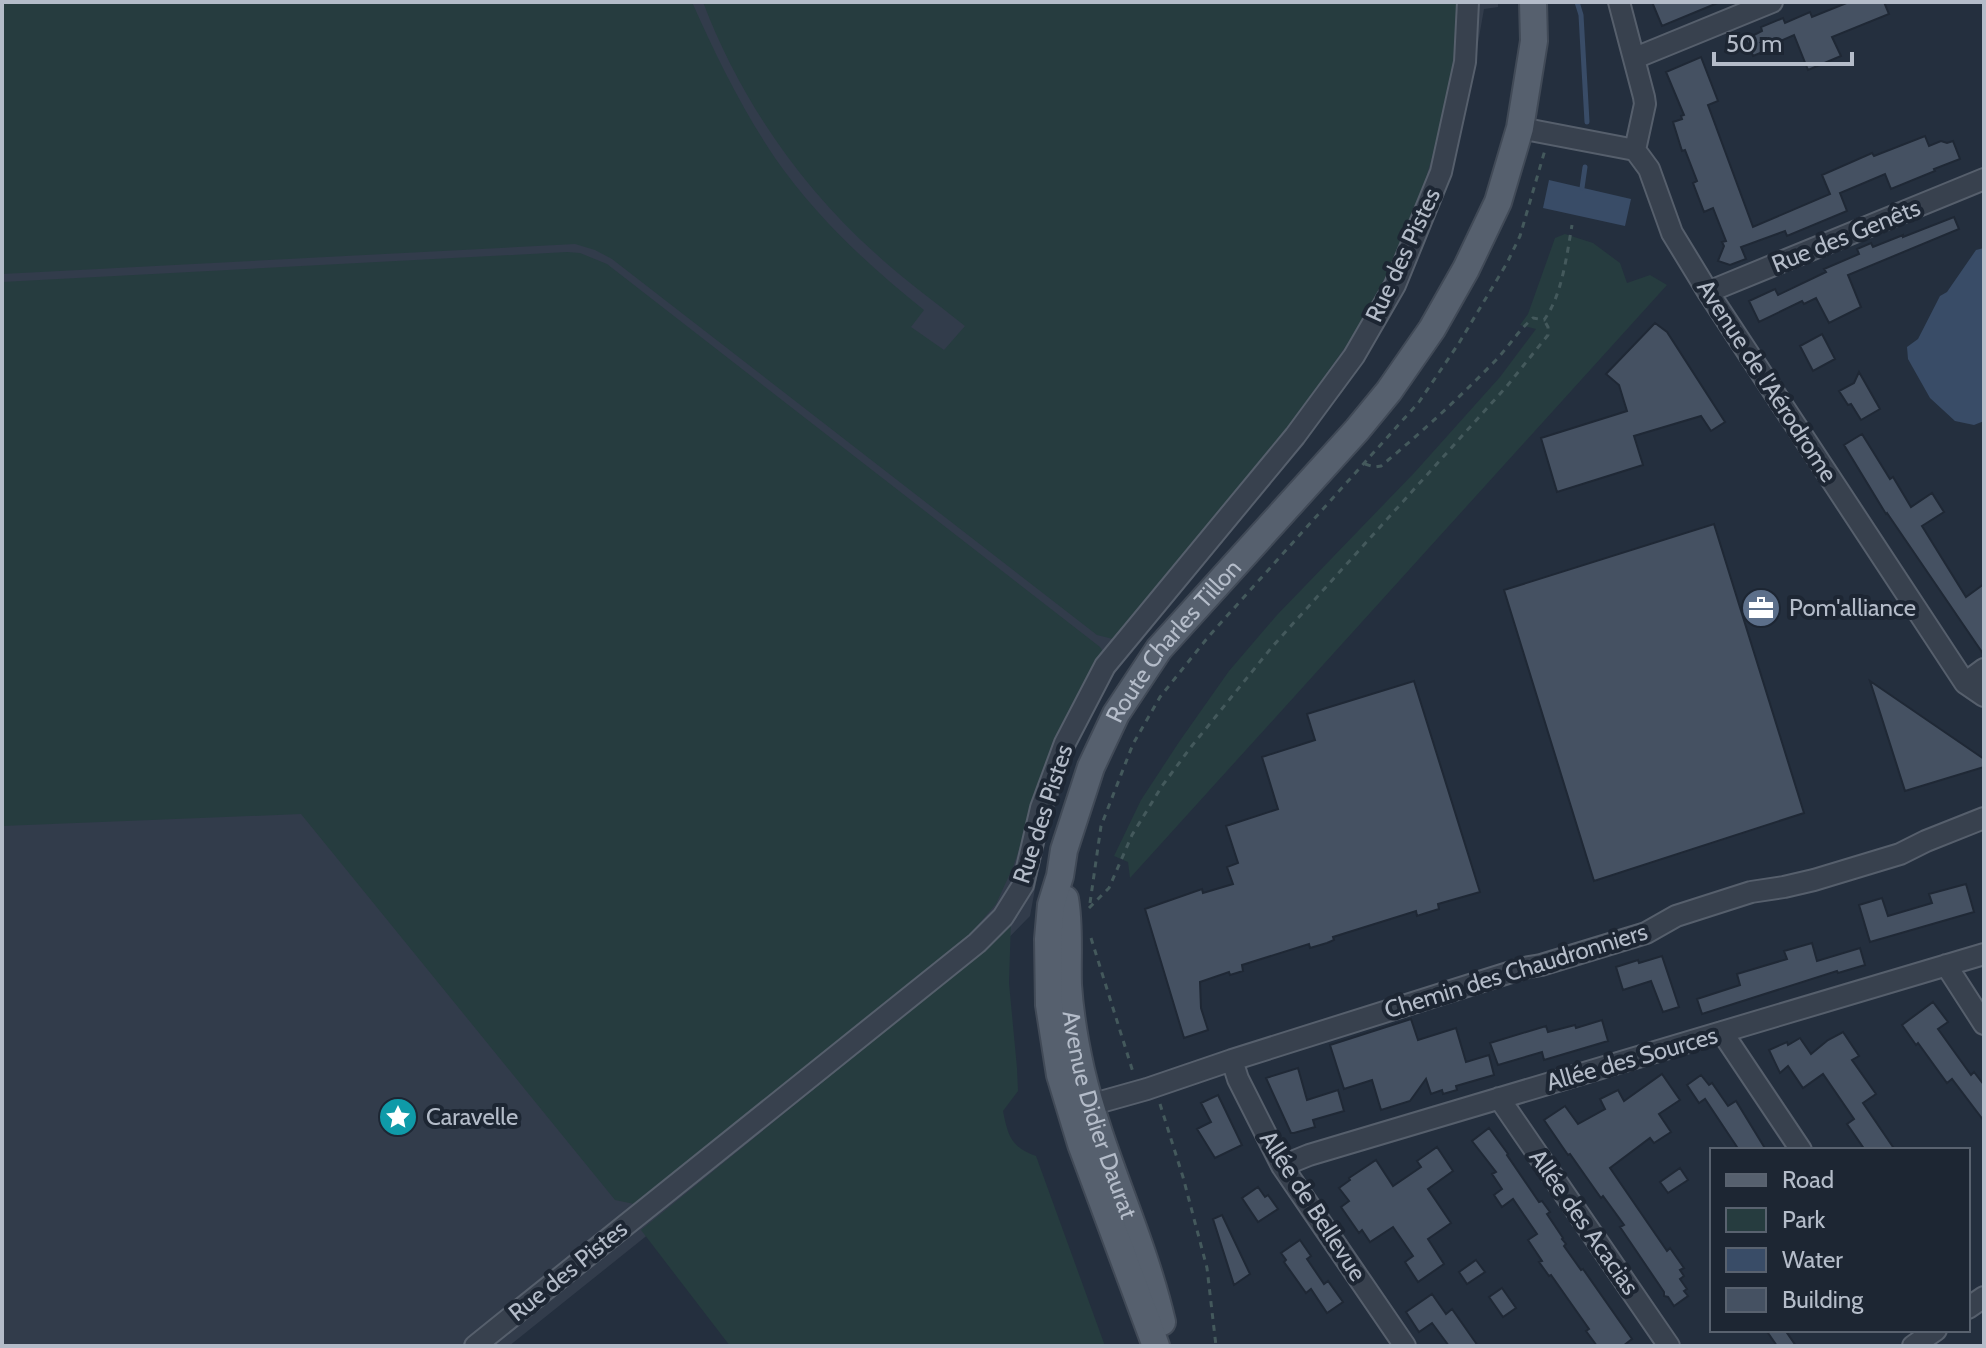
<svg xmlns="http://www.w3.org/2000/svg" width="1986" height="1348" font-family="Cabin,sans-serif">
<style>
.airport{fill:#323c4b}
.green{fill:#263c3f}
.water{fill:#394c67}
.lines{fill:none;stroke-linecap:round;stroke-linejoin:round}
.stream{stroke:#394c67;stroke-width:5}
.building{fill:#455162;stroke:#1f2835;stroke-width:2}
.minor-casing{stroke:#565f6c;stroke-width:24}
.major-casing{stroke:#414a57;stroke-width:30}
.path{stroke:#44595c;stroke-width:3;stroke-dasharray:6 6;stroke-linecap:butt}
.minor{stroke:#38414e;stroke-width:20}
.major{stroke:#56606e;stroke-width:26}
.labels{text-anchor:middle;stroke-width:8;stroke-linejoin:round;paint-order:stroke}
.street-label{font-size:24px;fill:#b4bcc9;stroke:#1d2633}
.poi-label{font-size:24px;fill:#b4bcc9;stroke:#1d2633;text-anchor:start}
</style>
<rect width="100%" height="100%" fill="#242f3e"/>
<!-- airport -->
<path class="airport" d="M2,2h1496v5l-14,2 -19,108 -21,73 -42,106 -59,95 -62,78 -138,165 -31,43 -31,54 -21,53 -16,56 -14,76 -59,60 -462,370h-507z"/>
<!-- green -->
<path class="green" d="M2,2h690c24,54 50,107 83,156 41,59 94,108 149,152l-13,17 33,23 21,-24c-30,-24 -62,-47 -90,-73 -76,-68 -136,-156 -172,-251h757l-2,42 -22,99 -15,52 -29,70 -33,62 -68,98 -178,214 -16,-4 -485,-376 -17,-9 -20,-6 -573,30z
M1565,234l28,9 27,20 7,20 23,-8 17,10 -537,593 -2,-16 -14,-6 27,-56 38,-58 50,-71 48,-56 138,-143 85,-95 36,-48 -16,-4 8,-11 27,-76z
M567,252l13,1 27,11 493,383 4,6 -21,33 -29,63 -41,118 -17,37 -32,37 -321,259 -9,4 -19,-4 -314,-386 -299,12v-544z
M1011,920l-2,63 8,85 1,23 -15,20c5,25 8,36 33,45l69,190h-375l-89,-116 332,-270z"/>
<!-- water -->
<path class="water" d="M1549,180l82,19 -6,27 -82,-18z
M1984,248v173l-10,4 -19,-4 -25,-23 -22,-39 -1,-12 11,-8 22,-43 7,-4 29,-42z"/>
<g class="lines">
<!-- stream -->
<path class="stream" d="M1577,2l4,13 6,107
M1582,188l3,-21"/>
</g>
<!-- building -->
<path class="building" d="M1652,2h68l-58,24z
M1849,2h35l5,12 -57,23 9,19 -33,14 -14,-35 -25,11 1,3 -17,7 -7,-17 16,-8 -1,-4 22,-9 2,5 25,-11 2,5z
M1701,57l17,44 -10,4 45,122 77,-33 -8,-19 50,-22 2,3 51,-20 4,10 12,-5 6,2 6,-2 7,18 -26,10 1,2 -44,18 -6,-15 -45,19 7,18 -60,25 -2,-5 -44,16 5,12 -16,6 -12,-4 6,-15 -2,-4 4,-1 -13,-33 -9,4 -11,-29 4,-2 -12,-31 -3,1 -9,-29 9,-3 -1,-3 3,-1 -18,-43z
M1954,217l5,12 -111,46 13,32 -32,16 -13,-25 -12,6 -2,-3 -43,21 -10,-21 26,-12 3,6 48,-23 -2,-3 35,-15 -2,-5 14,-6 2,4 30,-12v2z
M1655,323l12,9 58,90 -14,9 -10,-15 -67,20 9,29 -86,27 -16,-54 86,-27 -8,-26 -13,-11z
M1822,334l13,25 -22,12 -13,-25z
M1859,372l21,37 -19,11 -10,-16 -3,1 -9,-14 15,-8z
M1862,434l28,45 3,-2 18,30 21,-14 12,19 -22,14 44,71 18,-13v71l-97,-142 -1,1 -42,-69z
M1714,524l90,289 -210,68 -90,-291z
M1414,681l66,211 -42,12 1,5 -16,5 -6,2 -1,-5 -83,26 1,3 -7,3 -17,5 -1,-4 -67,21 1,6 -13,4 -1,-3 -29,10 1,26 7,22 -24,8 -39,-129 57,-20 1,4 30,-9 -6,-17 11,-4 -12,-37 52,-17 -16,-52 53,-17 -8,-26z
M1870,681l114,78v8l-79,24z
M1966,884l8,28 -104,30 -11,-37 23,-7 6,18 44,-13 -3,-9z
M1812,943l5,18 43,-13 5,17 -27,8 -1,-2 -135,43 -5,-15 43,-14 -3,-11 50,-15 -3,-8z
M1662,956l17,51 -16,5 -12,-31 -28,9 -7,-23 22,-7 1,3z
M1933,1002l15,20 -10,7 33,46 3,-3 10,13v36l-32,-42 -5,4 -29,-40 -2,2 -14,-20z
M1411,1019l7,21 38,-12 10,34 23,-7 5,20 -38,11 1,4 -14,4 -1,-4 -11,4 -5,-15 -16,22 -29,9 -9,-30 -28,9 -14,-44z
M1602,1020l6,21 -64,19 -2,-8 -44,13 -8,-22 56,-17 2,6 27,-7 1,3z
M1843,1032l16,24 -7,4 24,34 -13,9 32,47h-30l-18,-26 7,-5 -31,-45 -20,14 -15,-22 -8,7 -11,-23 18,-8 1,3 12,-7 11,16 17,-14z
M1298,1068l9,32 31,-10 6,21 -31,9 2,7 -21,6h-3l-25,-55z
M1662,1074l18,26 -21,14 12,18 -17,11 -4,-5 -40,30 57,83 3,-3 14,20 -4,2 4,6 -4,3 7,10 -3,2 4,5 -14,10 -6,-9 -4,-1v-4l-44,-65 4,-2 -21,-29 -2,2 -31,-44 -2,1 -24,-35 21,-14 13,18 27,-15 -5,-10 18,-9 6,11z
M1701,1075l8,10 3,-2 16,23 8,-5 30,49h-27l-34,-51 -6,4 -12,-18z
M1218,1095l24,50 -27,13 -18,-29 14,-7 -10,-19z
M1489,1128l19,26 -1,1 32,47 3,-1 8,11 -3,2 16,24 -1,1 4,5 -2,2 17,24 2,-1 49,70 -9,7h-26l-11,-15 3,-2 -38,-54 -2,1 -10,-14 3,-1 -14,-21 9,-6 -24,-35 -11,8 -8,-12 8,-6 -10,-15 4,-2 -24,-31z
M1437,1147l16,24 -25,18 23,34 -23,16 16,25 -26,18 -13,-20 8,-6 -20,-29 -23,15 -8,-12 -3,3 -18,-26 8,-6 -10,-13 11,-8 -1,-2 27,-18 17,26 28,-19 -4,-6z
M1680,1168l8,12 -20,13 -8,-11z
M1258,1187l7,10 3,-2 10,14 -20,13 -16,-24z
M1222,1215l28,59 -16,11 -21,-66z
M1300,1240l11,16 -4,3 17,25 4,-3 15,21 -16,11 -16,-24 -5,4 -22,-31 2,-2 -5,-7z
M1476,1260l9,12 -18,12 -8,-12z
M1502,1288l14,20 -13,9 -14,-20z
M1432,1294l14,20 6,-5 26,37h-29l-17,-23 -13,9 -13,-20z
M1766,1330h19l11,16h-19z"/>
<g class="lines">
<!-- minor casing -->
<g class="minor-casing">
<path id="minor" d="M1619,2l25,95 1,7 -10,46
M1635,58l137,-56
M1520,128l115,22 14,19 23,64 36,59 257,391 19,13
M1708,292l276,-113
M1965,683l19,-14
M1946,965l38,59
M1722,1032l79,118
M1232,1060l6,19 44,87 123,180
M1499,1098l170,248
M1090,1105l57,-16 85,-29 292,-92 17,-3 105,-32 30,-17 75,-24 33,-5 30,-7 86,-26 26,-13 58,-23
M1282,1166l27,-11 675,-201
M1968,1308l16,-11
M475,1346l502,-403 26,-26 20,-32 18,-77 24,-65 40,-77 190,-230 59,-80 41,-71 46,-113 24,-110 3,-60
M1913,1346l23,-16"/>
</g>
<!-- major casing -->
<g class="major-casing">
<g id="major">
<path id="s1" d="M1065,899c5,28 2,58 3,86 2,29 7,58 13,85 20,86 61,166 81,252"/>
<path id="s2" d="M1156,1346l-75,-202 -21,-69 -11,-70 -1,-66 3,-34 9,-29 4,-26 27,-83 25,-53 43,-65 198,-219 32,-39 43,-62 34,-60 32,-67 22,-74 14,-87 -1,-39"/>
</g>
</g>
<!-- path -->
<path class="path" d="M1365,464l9,3 7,-1c40,-33 79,-69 115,-106 13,-14 23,-30 37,-42l11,2c18,-24 23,-66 28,-95
M1090,903l11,-77 32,-82 27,-47 49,-61 210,-234 40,-59 48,-80 13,-27 25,-86
M1089,908l20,-20 23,-53 30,-49 29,-39 81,-100 235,-261 41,-51v-8l-4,-7
M1091,938l42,134
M1160,1104l23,73 24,91 9,78"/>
<!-- minor -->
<use href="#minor" class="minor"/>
<!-- major -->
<use href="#major" class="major"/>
</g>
<!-- icons -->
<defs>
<g id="office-disc" transform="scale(2)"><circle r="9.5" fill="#5c6f8a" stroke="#1d2633"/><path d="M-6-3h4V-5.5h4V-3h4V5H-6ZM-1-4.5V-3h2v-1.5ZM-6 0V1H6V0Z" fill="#fff"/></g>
<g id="sight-disc" transform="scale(2)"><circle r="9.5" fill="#0f9aa8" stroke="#1d2633"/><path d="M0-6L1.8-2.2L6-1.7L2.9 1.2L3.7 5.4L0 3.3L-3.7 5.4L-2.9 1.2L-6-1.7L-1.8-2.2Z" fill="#fff"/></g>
</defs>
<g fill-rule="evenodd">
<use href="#office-disc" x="1761" y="608"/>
<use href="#sight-disc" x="398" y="1117"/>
</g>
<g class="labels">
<!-- street labels -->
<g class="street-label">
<text transform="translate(1846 236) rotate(-22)" y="8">Rue des Genêts</text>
<text transform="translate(1403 255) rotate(-65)" y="8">Rue des Pistes</text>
<text transform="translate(1767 381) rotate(57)" y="8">Avenue de l'Aérodrome</text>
<text dy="8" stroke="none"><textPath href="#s2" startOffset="754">Route Charles Tillon</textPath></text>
<text transform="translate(1043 814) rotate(-72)" y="8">Rue des Pistes</text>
<text transform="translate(1516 971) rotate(-17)" y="8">Chemin des Chaudronniers</text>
<text transform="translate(1632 1059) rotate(-16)" y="8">Allée des Sources</text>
<text dy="8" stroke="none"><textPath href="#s1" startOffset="220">Avenue Didier Daurat</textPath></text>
<text transform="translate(1313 1206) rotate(57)" y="8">Allée de Bellevue</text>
<text transform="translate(1584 1222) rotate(55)" y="8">Allée des Acacias</text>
<text transform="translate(568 1271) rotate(-39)" y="8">Rue des Pistes</text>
</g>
<!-- poi labels -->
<g class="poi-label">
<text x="1789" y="616">Pom'alliance</text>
<text x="426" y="1125">Caravelle</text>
</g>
</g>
<!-- border -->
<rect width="1986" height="1348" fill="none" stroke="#b4bcc9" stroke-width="8"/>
<!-- legend -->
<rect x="1710" y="1148" width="260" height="184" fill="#1d2633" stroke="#59626f" stroke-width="2"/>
<rect x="1726" y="1174" width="40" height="12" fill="#56606e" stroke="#59626f" stroke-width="2"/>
<text x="1782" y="1188" font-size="24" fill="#b4bcc9">Road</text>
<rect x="1726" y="1208" width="40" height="24" fill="#263c3f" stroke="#59626f" stroke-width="2"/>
<text x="1782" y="1228" font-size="24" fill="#b4bcc9">Park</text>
<rect x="1726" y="1248" width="40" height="24" fill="#394c67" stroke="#59626f" stroke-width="2"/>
<text x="1782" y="1268" font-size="24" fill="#b4bcc9">Water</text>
<rect x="1726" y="1288" width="40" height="24" fill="#455162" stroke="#59626f" stroke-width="2"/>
<text x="1782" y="1308" font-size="24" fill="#b4bcc9">Building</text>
<!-- scale -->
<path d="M1714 52v12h138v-12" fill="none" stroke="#b4bcc9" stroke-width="4"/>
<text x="1726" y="52" font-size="24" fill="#b4bcc9" stroke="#1d2633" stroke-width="6" paint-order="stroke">50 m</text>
</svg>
